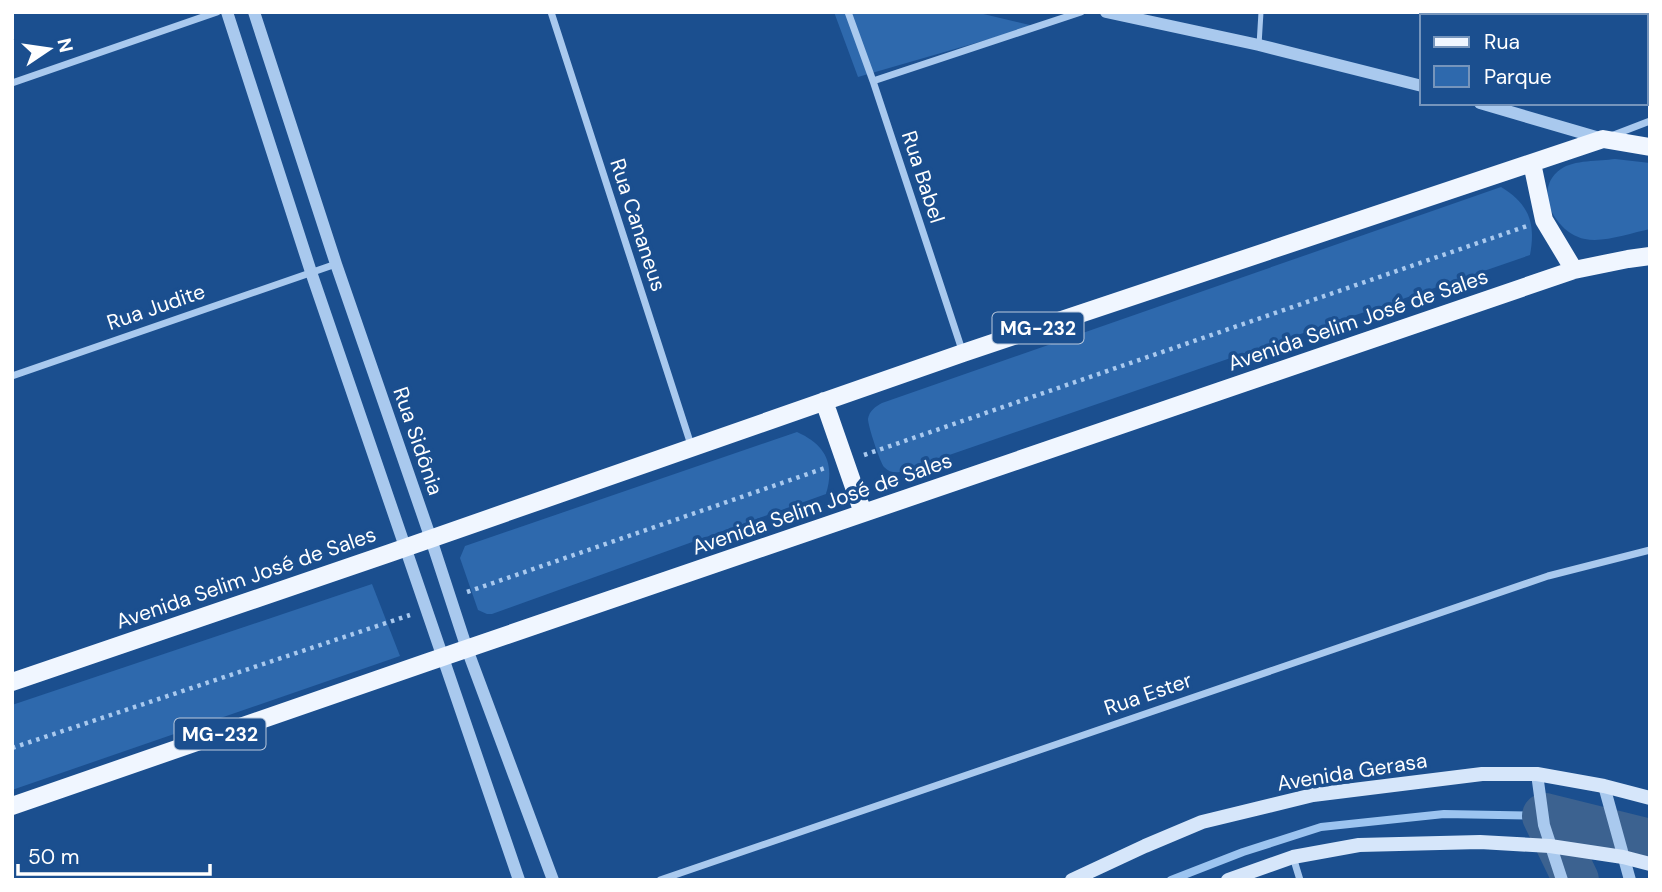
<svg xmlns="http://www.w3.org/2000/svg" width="1662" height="892" font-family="'DM Sans',sans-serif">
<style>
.green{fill:#2e69ad}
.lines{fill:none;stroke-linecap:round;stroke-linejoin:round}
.stream{stroke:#9cc4f0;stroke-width:8}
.river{stroke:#3c6290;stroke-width:46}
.path{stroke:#a9c9ee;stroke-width:4.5;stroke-dasharray:3.5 5;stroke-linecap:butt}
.service{stroke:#a9c9ee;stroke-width:5}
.minor{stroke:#a9c9ee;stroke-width:7}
.tertiary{stroke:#a9c9ee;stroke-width:12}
.secondary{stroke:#d6e6fa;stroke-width:14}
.primary{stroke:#f0f6ff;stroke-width:18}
.labels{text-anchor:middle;stroke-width:7;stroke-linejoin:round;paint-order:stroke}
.shield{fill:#1b4f8f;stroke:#bbcadd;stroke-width:2}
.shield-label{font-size:19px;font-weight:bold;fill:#fff}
.street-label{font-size:21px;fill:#fff;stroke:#1b4f8f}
</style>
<rect width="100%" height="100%" fill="#1b4f8f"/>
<!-- green -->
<path class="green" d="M834,12h141l59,14 -176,51z
M1615,159l35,4v66c-19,4 -47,14 -65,10 -29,-5 -54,-50 -24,-70 12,-9 39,-8 54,-10z
M1501,187c28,17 35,36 29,68l-630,217c-6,1 -11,0 -16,-5 -4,-5 -16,-41 -16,-48 1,-8 8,-13 14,-16z
M797,432c29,13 38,32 29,62l-334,120h-5l-9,-4 -18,-52 5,-12z
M372,584l28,72 -388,134v-85z"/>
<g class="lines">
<!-- stream -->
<path class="stream" d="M1171,880l72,-28 78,-25 123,-13 101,2"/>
<!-- river -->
<path class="river" d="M1545,816l105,26
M1545,816l31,64"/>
<!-- path -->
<path class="path" d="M864,455l663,-229
M467,592l358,-124
M12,748l398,-133"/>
<!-- service -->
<path class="service" d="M1259,45l2,-33"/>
<!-- minor -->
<path class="minor" d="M551,12l141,436
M848,12l25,69 90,272
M873,81l208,-69
M12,83l205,-71
M1611,136l39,-15
M12,376l324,-112
M1293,857l7,23
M660,880l888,-304 102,-26"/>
<!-- tertiary -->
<path class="tertiary" d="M227,12l84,260 208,608
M254,12l82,252 95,275 36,110 86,231
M1106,12l153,33 163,41
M1480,103l123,36
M1537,774l7,51 18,55
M1604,786l26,94"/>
<!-- secondary -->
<path class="secondary" d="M1072,880l73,-34 57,-24 111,-27 169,-21h55l67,12 46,12
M1228,880l65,-23 66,-12 121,-3 70,4 73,11 27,7"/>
<!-- primary -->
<path class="primary" d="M1532,163l12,57 30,50
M824,401l39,112
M12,682l378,-129 573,-200 640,-214 47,8
M12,806l416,-144 1146,-392 54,-11 22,-3"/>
</g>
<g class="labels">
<!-- shield labels -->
<g class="shield">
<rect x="992.5" y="312.5" width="91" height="31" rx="5"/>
<rect x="174.5" y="718.5" width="91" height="31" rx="5"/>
</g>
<g class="shield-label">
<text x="1038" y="335">MG-232</text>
<text x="220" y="741">MG-232</text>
</g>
<!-- street labels -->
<g class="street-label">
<text transform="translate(923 177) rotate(72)" y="7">Rua Babel</text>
<text transform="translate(638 225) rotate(72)" y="7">Rua Cananeus</text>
<text transform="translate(156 307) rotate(-19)" y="7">Rua Judite</text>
<text transform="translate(1358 320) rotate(-19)" y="7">Avenida Selim José de Sales</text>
<text transform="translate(418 441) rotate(71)" y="7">Rua Sidônia</text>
<text transform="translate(822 504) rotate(-19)" y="7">Avenida Selim José de Sales</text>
<text transform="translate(246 578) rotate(-19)" y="7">Avenida Selim José de Sales</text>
<text transform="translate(1148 694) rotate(-19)" y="7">Rua Ester</text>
<text transform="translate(1352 772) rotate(-9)" y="7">Avenida Gerasa</text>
</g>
</g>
<!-- border -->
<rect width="1662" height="892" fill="none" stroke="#ffffff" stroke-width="28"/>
<!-- legend -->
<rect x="1420" y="14" width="228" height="91" fill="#1b4f8f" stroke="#7695bc" stroke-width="2"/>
<rect x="1434" y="37" width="35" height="10" fill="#f0f6ff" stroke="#7695bc" stroke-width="2"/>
<text x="1484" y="49" font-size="21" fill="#ffffff">Rua</text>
<rect x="1434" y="66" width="35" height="21" fill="#2e69ad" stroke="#7695bc" stroke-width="2"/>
<text x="1484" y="84" font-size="21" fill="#ffffff">Parque</text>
<!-- north arrow -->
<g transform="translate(49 49) rotate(77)" stroke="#1b4f8f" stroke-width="5" paint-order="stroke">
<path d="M0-5L12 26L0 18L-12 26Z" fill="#ffffff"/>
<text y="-10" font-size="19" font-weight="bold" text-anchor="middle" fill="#ffffff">N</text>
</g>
<!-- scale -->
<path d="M18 864v10h192v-10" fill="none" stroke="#ffffff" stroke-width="3.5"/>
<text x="28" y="864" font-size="21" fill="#ffffff" stroke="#1b4f8f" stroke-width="5" paint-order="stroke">50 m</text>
</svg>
